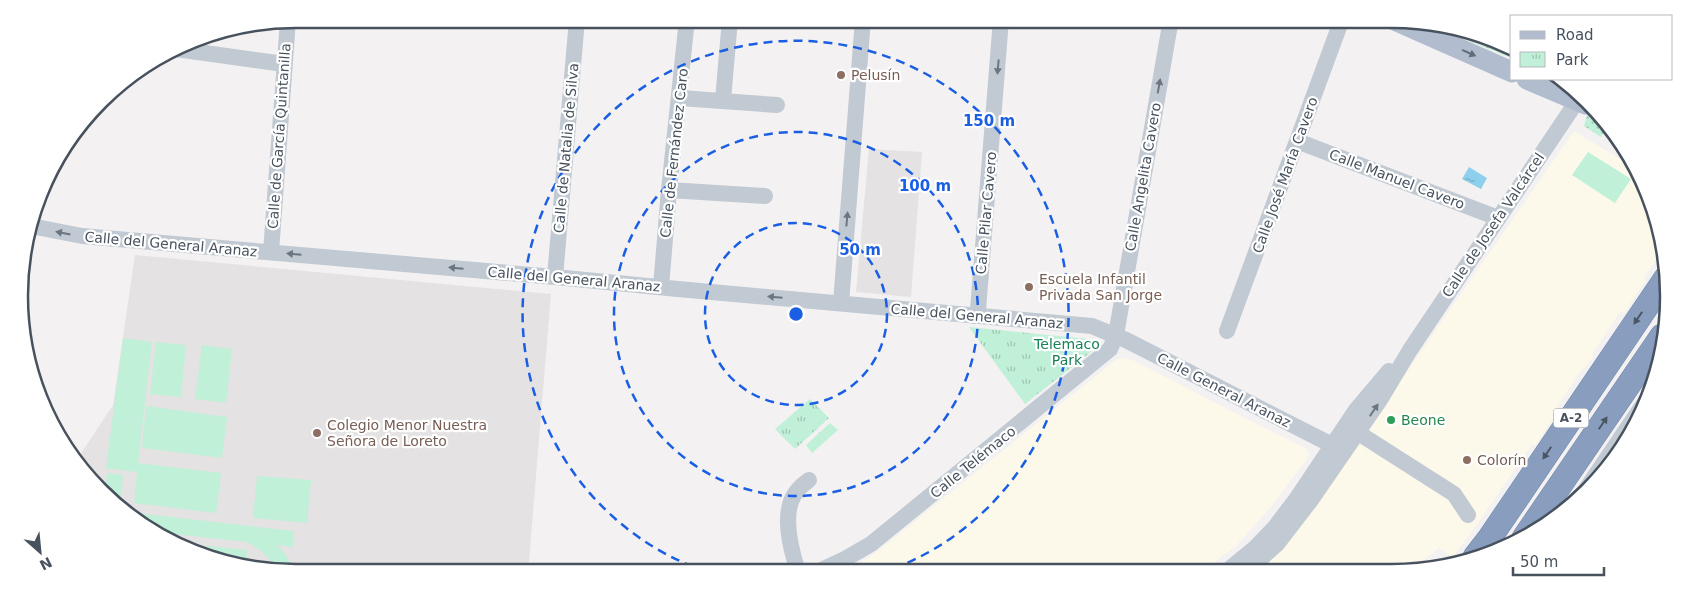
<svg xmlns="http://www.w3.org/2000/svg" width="1688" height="592" font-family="'DejaVu Sans',sans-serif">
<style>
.commercial{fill:#fcf9eb}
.education{fill:#e4e2e3}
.grass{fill:url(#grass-dots)}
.park{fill:url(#park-tufts)}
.pitch{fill:#c0f0d7}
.water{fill:url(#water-ripples)}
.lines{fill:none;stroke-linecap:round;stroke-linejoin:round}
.highway-casing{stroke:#7489ab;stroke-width:25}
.minor{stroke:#c1c9d2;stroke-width:16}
.major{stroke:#b1bdcf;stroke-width:21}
.highway{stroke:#899ebf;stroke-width:24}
.oneway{fill:#626d7a}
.oneway2{fill:#6c7681}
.oneway3{fill:#4b5663}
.ring{fill:none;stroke:#1a5ee4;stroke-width:2.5;stroke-dasharray:9 6}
.education-dot{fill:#8d6e63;stroke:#fff;stroke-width:2}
.leisure-dot{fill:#2e9e5b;stroke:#fff;stroke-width:2}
.labels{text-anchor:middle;stroke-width:4.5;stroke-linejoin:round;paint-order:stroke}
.shield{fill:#fff;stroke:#7f868e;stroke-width:1}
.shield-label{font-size:12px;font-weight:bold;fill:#48525e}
.education-label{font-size:14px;fill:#785e54;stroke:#fff;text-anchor:start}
.street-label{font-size:14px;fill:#48525e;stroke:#fff}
.park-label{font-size:14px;fill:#188157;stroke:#fff}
.leisure-label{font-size:14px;fill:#27864d;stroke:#fff;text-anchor:start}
.rim{fill:none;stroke:#48525e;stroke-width:2.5}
.centre{fill:#1a5ee4;stroke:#fff;stroke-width:2.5}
.ring-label{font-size:15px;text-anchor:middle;font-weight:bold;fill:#1a5ee4;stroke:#fff;stroke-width:4.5;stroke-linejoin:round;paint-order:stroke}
</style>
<defs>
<pattern id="grass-dots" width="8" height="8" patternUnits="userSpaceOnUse" patternTransform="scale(1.25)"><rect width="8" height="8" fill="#c0f0d7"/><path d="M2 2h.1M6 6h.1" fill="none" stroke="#9ec5b2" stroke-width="1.8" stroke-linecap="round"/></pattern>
<pattern id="park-tufts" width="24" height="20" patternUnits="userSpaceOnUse" patternTransform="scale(1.25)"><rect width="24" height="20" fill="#c0f0d7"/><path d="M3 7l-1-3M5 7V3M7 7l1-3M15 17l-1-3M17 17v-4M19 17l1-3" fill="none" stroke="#9ec5b2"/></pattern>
<pattern id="water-ripples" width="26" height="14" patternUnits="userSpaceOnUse" patternTransform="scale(1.25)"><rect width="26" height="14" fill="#8dcfec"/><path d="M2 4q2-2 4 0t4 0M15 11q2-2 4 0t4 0" fill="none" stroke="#75abc2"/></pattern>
</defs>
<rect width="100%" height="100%" fill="#f3f1f1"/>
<!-- commercial -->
<path class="commercial" d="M1574,131l62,38 27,80 -19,29 2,2 -22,33 -3,-2 -29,43 2,1 -10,14 -1,-1 -28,42 2,2 -22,34 -3,-2 -49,72 -31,42 -13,-10 -29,23h-154l57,-64z
M1126,358l11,4 90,47 80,40 2,7 -34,46 -38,43 -34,26 -359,1 30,-18 243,-195z"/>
<!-- education -->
<path class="education" d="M869,149l53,3 -11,145 -55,-5z
M135,255l416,39 -23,279h-232l-71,-9 -83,-38 -66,-65 37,-56z"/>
<!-- grass -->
<path class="grass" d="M1429,24l34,4 49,24v5l-6,-1z
M1587,115l11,4 12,13 -5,-2 -4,7 -17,-11z"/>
<!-- park -->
<path class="park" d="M969,327l119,12 4,7 -1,6 -66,52z
M810,399l19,19 -34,31 -20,-20z
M830,423l8,7 -26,23 -6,-8z"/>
<!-- pitch -->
<path class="pitch" d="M1588,152l43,27 -16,24 -43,-28z
M123,338l29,4 -14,121 83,10 -5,40 -82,-10 3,-31 -31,-4z
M156,342l30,3 -5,52 -31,-3z
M202,345l30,4 -6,54 -31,-4z
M146,406l81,11 -5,41 -80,-10z
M107,473l16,2 -3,30 -15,-15z
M257,476l54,4 -4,43 -54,-5z
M128,512l166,19 -1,16 -17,-2c10,7 14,17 19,28l-19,-2c-5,-13 -17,-23 -29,-29l-92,-10 -13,-6z
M178,543l69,7 -1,17 -21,-3z"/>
<!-- water -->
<path class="water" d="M1469,167l18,11 -6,11 -19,-10z"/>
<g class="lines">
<!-- highway casing -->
<g class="highway-casing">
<path id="highway" d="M1524,538l138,-202
M1475,557l14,-18 177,-261"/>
</g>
<!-- minor -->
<path class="minor" d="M176,49l108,15
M680,98l97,7
M723,100l7,-81
M1297,141l201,77
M669,190l96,6
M31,226l51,10 473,41 123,12 414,37 34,14 206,105
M271,252l17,-232
M555,277l22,-258
M661,287l8,-97 18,-171
M841,303l22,-284
M974,316l4,-6 23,-291
M1227,331l115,-312
M1349,427l105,67 14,21
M1578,501l69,-102
M1227,571l28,-23 20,-21 22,-29 59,-88 33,-39
M1247,571l30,-27 34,-44 69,-100 30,-50 167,-249
M798,572c-7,-22 -18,-61 -1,-81 3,-4 8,-8 12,-11
M817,572l28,-13 26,-15 239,-195 6,-14 55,-316"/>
<!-- major -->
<path class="major" d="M1392,19l120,53
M1527,79l59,25"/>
<!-- highway -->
<use href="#highway" class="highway"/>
</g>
<!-- one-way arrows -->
<defs><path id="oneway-solid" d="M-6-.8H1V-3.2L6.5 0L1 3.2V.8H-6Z" transform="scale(1.25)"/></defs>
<use class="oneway" href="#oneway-solid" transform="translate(1469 53) rotate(24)"/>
<g class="oneway2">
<use href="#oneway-solid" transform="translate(998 67) rotate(95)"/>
<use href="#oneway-solid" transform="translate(1159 86) rotate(-80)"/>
<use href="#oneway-solid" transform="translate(847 219) rotate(-85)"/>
<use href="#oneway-solid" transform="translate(63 233) rotate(-169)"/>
<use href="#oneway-solid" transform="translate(294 254) rotate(-175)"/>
<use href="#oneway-solid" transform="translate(456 268) rotate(-175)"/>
<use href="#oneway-solid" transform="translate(775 297) rotate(-175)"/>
<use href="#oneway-solid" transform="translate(1374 410) rotate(-56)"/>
</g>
<g class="oneway3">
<use href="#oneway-solid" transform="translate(1638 318) rotate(124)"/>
<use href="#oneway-solid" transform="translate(1603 423) rotate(-56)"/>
<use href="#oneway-solid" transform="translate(1547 453) rotate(124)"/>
</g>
<!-- distance rings -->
<g class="ring">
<circle cx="796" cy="314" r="91"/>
<circle cx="796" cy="314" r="182"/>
<path d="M707 572A273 273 0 1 1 887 571"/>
</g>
<!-- markers -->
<g class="education-dot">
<circle cx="841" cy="75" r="5"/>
<circle cx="1029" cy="287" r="5"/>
<circle cx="317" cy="433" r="5"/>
<circle cx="1467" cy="460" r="5"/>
</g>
<circle class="leisure-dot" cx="1391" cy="420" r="5"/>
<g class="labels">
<!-- shield labels -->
<rect class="shield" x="1553.5" y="408.5" width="35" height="19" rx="4"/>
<g class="shield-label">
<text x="1571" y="422">A-2</text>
</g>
<!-- education labels -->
<g class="education-label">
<text x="851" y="80">Pelusín</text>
<text x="1039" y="284">Escuela Infantil<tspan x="1039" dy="16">Privada San Jorge</tspan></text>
<text x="327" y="430">Colegio Menor Nuestra<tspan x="327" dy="16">Señora de Loreto</tspan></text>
<text x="1477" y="465">Colorín</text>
</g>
<!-- street labels -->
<g class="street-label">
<text transform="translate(279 136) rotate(-86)" y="5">Calle de García Quintanilla</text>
<text transform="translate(566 148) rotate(-85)" y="5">Calle de Natalia de Silva</text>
<text transform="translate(674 153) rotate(-84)" y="5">Calle de Fernández Caro</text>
<text transform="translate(1285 175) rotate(-70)" y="5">Calle José María Cavero</text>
<text transform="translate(1143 177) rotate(-80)" y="5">Calle Angelita Cavero</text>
<text transform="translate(1397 179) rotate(21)" y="5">Calle Manuel Cavero</text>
<text transform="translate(986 213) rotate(-85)" y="5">Calle Pilar Cavero</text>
<text transform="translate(1493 225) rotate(-56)" y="5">Calle de Josefa Valcárcel</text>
<text transform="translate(171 244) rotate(5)" y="5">Calle del General Aranaz</text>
<text transform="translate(574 279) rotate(5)" y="5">Calle del General Aranaz</text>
<text transform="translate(977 316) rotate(5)" y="5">Calle del General Aranaz</text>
<text transform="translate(1224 390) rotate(27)" y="5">Calle General Aranaz</text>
<text transform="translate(973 462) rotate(-39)" y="5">Calle Telémaco</text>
</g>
<!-- park labels -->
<g class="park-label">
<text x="1067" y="349">Telemaco<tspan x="1067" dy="16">Park</tspan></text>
</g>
<!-- leisure labels -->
<g class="leisure-label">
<text x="1401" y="425">Beone</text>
</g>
</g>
<!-- crop -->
<path d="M0 0H1688V592H0ZM296 28H1392A268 268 0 0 1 1660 296V296A268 268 0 0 1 1392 564H296A268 268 0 0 1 28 296V296A268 268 0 0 1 296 28Z" fill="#fff" fill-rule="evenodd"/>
<path class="rim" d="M296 28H1392A268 268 0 0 1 1660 296V296A268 268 0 0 1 1392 564H296A268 268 0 0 1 28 296V296A268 268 0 0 1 296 28Z"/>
<circle cx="796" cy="314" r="8" class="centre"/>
<g class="ring-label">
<text x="989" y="126">150 m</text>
<text x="925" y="191">100 m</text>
<text x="860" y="255">50 m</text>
</g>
<!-- legend -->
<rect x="1510" y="15" width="162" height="65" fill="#ffffff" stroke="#b6babf"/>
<rect x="1520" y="31" width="25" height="8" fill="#b1bdcf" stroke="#b6babf"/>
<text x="1556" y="40" font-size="15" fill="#48525e">Road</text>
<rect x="1520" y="52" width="25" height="15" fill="url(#park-tufts)" stroke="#b6babf"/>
<text x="1556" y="65" font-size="15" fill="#48525e">Park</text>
<!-- north arrow -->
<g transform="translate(40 552) rotate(153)" stroke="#ffffff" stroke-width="4" paint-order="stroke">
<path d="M0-4L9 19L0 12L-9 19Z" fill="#48525e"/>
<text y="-8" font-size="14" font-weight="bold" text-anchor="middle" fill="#48525e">N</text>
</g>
<!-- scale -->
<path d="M1513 567v8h91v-8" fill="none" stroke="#48525e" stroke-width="2.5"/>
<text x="1520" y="567" font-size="15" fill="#48525e" stroke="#ffffff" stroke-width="4" paint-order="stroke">50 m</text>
</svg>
